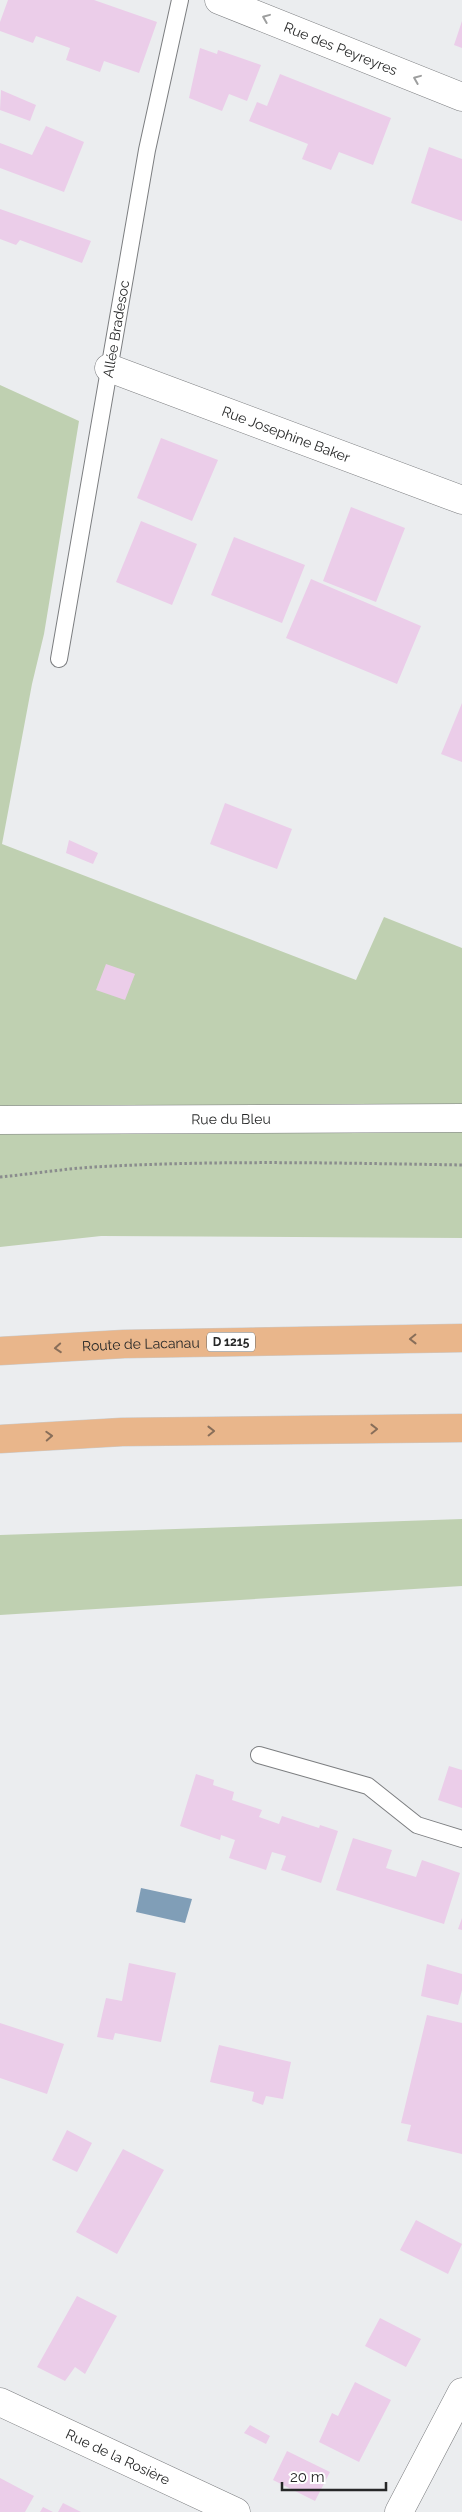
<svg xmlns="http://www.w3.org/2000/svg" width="462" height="2512" font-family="Raleway,sans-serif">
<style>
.green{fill:#bfd0b1}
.water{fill:#809eb7}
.building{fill:#ebcde9}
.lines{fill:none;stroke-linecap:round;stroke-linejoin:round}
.lane-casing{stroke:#7c7e80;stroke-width:18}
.street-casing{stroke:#7c7e80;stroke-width:29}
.primary-casing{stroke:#cbcbcb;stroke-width:29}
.path{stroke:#8a8c8d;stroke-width:3;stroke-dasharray:2.5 2.5;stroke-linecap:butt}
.lane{stroke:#fff;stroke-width:16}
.street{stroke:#fff;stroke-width:28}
.primary{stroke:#e9b68b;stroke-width:28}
.oneway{stroke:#9d9e9e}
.oneway2{stroke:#886e59}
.labels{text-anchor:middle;stroke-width:4.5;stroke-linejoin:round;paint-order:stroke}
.shield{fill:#fff;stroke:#676868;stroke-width:1}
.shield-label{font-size:12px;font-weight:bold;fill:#262727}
.street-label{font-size:14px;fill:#262727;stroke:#fff}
</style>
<rect width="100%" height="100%" fill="#ebedef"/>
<!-- green -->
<path class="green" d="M0,385l79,36 -35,213 -12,50 -30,160 354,136 28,-63 78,31v290l-361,-2 -101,11z
M462,1519v67l-462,29v-80z"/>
<!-- water -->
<path class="water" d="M141,1888l51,11 -7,24 -49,-11z"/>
<!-- building -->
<path class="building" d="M8,0h86l63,22 -18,51 -35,-12 -4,11 -34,-12 4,-12 -34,-12 -3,7 -33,-12v-9z
M462,21v27l-8,-3z
M200,48l17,6 1,-4 43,15 -14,36 -18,-7 -7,17 -33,-13z
M280,74l111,44 -18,47 -34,-13 -8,18 -29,-11 6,-15 -59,-23 8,-19 10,4z
M1,90l35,15 -6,16 -30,-11z
M46,126l38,16 -20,50 -64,-24v-25l32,12z
M429,147l33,12v62l-51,-18z
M0,209l91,32 -9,22 -62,-23 -4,5 -16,-6z
M161,438l57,22 -26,61 -55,-23z
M351,507l54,21 -29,74 -53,-21z
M141,521l56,23 -25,61 -56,-23z
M234,537l71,28 -23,58 -71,-28z
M311,579l110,47 -24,58 -111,-46z
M462,703v59l-21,-8z
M225,803l67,26 -15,40 -67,-25z
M69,840l29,13 -5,11 -27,-11z
M106,964l29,10 -10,26 -29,-10z
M449,1766l13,4v38l-24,-8z
M196,1774l18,6 -1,5 21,7 -2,8 30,10 -3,7 20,7 3,-8 37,12 1,-3 18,6 -17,52 -40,-13 5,-14 -14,-4 -6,18 -37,-12 6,-18 -14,-5 -1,5 -40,-14z
M353,1838l39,12 -6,18 30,9 6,-17 38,13 -16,51 -108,-34z
M462,1918v12l-4,-1z
M129,1963l47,10 -15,69 -46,-9 -2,7 -16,-3 9,-39 16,3z
M427,1964l35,10v16l-4,15 -37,-9z
M427,2015l35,8v131l-55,-13 4,-16 -10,-2z
M0,2023l64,21 -17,50 -47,-16z
M219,2045l72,17 -8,37 -17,-3 -3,9 -11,-4 2,-9 -44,-10z
M67,2130l25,13 -15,29 -25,-12z
M123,2149l41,21 -47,84 -41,-22z
M416,2220l46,24 -14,30 -48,-24z
M77,2296l40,20 -32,58 -10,-7 -10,14 -28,-14z
M380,2318l41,21 -15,28 -41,-21z
M355,2382l36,18 -32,62 -40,-20 13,-29 6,3z
M250,2425l20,11 -4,8 -22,-11z
M287,2451l43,21 -15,29 -42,-21z
M0,2478l34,18 -9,16h-25z
M63,2503l18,9h-23z
M43,2507l10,5h-13z"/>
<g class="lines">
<!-- lane casing -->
<g class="lane-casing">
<g id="lane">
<path id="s1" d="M59,659l88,-509 33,-150"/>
<path d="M259,1755l109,31 49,39 45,14"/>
</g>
</g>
<!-- street casing -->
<g class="street-casing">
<g id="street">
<path id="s2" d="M219,0l243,97"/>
<path id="s3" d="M109,368l353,132"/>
<path id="s4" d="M0,1120l462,-2"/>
<path id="s5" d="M0,2402l236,110"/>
<path d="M399,2512l63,-120"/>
</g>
</g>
<!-- primary casing -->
<g class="primary-casing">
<g id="primary">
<path id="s6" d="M0,1351l124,-7 338,-6"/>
<path d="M0,1439l122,-7 340,-4"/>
</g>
</g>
<!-- path -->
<path class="path" d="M0,1177c31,-3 63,-8 94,-10 123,-7 245,-4 368,-2"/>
<!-- lane -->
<use href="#lane" class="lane"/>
<!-- street -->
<use href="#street" class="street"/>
<!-- primary -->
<use href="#primary" class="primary"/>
</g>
<!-- one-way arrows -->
<defs><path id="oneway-chevron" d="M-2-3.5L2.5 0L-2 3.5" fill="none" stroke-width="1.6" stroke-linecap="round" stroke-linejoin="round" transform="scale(1.25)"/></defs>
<g class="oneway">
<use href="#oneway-chevron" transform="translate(266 18) rotate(-158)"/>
<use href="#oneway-chevron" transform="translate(417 79) rotate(-158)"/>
</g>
<g class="oneway2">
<use href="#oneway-chevron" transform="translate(413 1339) rotate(179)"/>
<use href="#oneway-chevron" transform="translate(58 1348) rotate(176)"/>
<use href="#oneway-chevron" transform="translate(374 1429) rotate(-1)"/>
<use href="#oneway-chevron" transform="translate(211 1431) rotate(-1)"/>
<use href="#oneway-chevron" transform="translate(49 1436) rotate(-3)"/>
</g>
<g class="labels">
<!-- shield labels -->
<rect class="shield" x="207" y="1332.5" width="48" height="19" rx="4"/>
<g class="shield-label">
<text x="231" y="1346">D 1215</text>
</g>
<!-- street labels -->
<g class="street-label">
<text dy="5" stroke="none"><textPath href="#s2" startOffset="131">Rue des Peyreyres</textPath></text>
<text dy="5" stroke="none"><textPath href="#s1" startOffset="335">Allée Bradesoc</textPath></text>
<text dy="5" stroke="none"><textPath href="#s3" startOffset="189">Rue Josephine Baker</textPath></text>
<text dy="5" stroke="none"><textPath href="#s4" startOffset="231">Rue du Bleu</textPath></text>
<text dy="5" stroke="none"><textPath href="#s6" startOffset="141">Route de Lacanau</textPath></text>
<text dy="5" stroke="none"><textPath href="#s5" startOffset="130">Rue de la Rosière</textPath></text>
</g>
</g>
<!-- scale -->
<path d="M282 2482v8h104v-8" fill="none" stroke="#262727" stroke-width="2.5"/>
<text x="290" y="2482" font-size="15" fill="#262727" stroke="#ffffff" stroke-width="4" paint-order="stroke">20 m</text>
</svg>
